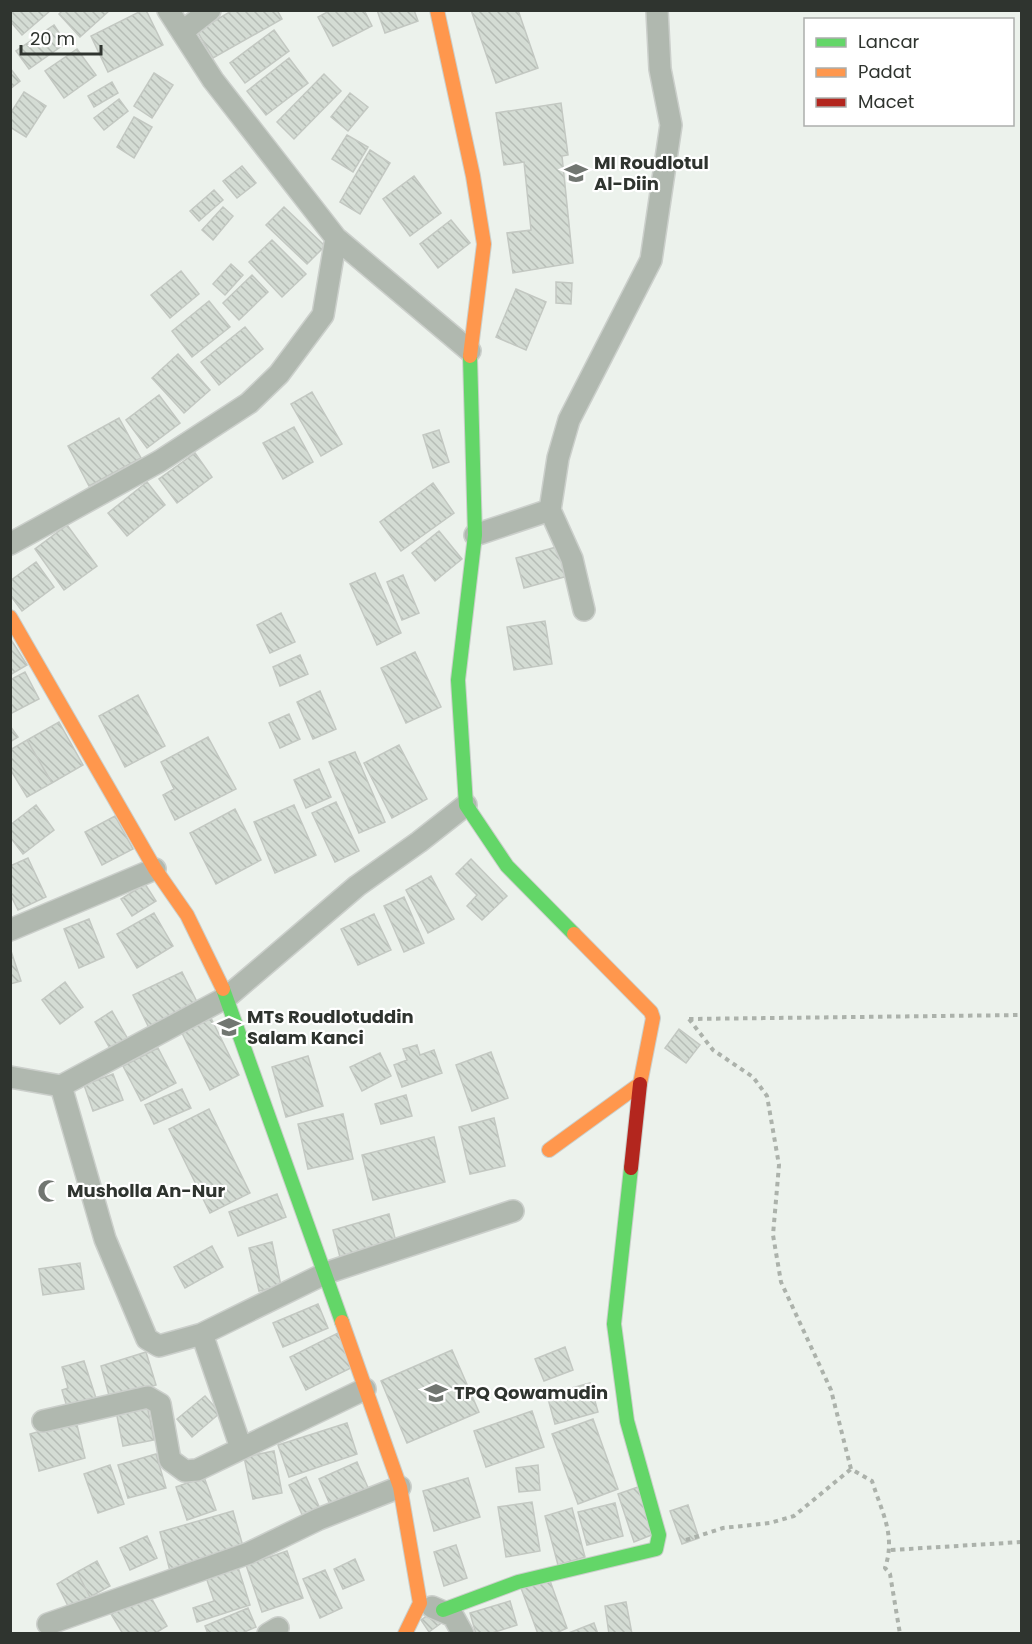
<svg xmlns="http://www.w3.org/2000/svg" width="1032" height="1644" font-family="Poppins,sans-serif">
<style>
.building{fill:url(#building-back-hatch);stroke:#c3c8c2;stroke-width:1.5}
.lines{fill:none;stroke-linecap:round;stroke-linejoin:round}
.street-casing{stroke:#cbcfcb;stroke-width:24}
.fast-casing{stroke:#cbcfcb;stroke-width:16}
.slow-casing{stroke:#cbcfcb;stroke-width:16}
.jam-casing{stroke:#cbcfcb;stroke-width:16}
.path{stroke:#acb2ab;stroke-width:4;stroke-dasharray:4.5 4.5;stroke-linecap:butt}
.street{stroke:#b0b8af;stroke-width:21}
.fast{stroke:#63d668;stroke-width:14}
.slow{stroke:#ff974d;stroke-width:14}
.jam{stroke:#b3261e;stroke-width:14}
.labels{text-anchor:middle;stroke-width:4.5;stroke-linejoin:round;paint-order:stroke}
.poi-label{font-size:18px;font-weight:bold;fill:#2f342f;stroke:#fff;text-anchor:start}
</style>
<defs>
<pattern id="building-back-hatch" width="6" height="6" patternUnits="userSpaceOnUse" patternTransform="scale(1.5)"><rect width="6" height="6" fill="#d4dcd4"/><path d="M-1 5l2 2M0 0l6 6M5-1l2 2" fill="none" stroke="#b6bdb6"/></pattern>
</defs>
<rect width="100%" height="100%" fill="#ecf2ec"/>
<!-- building -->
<path class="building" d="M10,10h41l-29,25 -12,-14z
M63,10h46v1l-29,26 -21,-23z
M143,10h3l17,35 -55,27 -17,-36z
M233,10h44l5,9 -69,39 -16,-27z
M331,10h33l8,16 -39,20 -15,-29z
M377,10h37l4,11 -33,12z
M471,10h47l20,58 -42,15z
M54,25l12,18 -37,26 -13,-18z
M274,30l15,21 -44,32 -15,-20z
M77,49l19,26 -32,23 -19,-27z
M289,58l19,25 -42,32 -19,-24z
M10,68l10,13 -10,8z
M154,73l19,12 -21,33 -18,-12z
M324,74l17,17 -47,48 -17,-17z
M112,82l6,11 -24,14 -6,-11z
M24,92l22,14 -20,31 -16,-10v-13z
M350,93l18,14 -20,24 -17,-14z
M119,99l9,12 -24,19 -10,-12z
M561,103l7,52 -6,1 11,107 -60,10 -6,-40 24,-3 -7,-68 -20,3 -8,-52z
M134,117l18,10 -18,31 -17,-11z
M347,135l21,12 -15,25 -21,-13z
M370,150l20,13 -30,51 -20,-12z
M242,166l14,17 -19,15 -14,-17z
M414,176l27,37 -31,23 -27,-37z
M214,190l9,10 -24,21 -9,-10z
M223,207l10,9 -20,24 -11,-10z
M284,207l41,39 -18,18 -41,-39z
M451,220l19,23 -32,25 -18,-24z
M272,240l34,34 -24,23 -33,-35z
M231,264l12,11 -18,20 -12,-11z
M181,271l18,23 -29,24 -19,-23z
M252,275l16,17 -29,28 -16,-17z
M556,282l16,1 -1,21 -15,-1z
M516,289l30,13 -20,48 -30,-13z
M209,301l21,26 -38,30 -20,-26z
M245,327l18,22 -44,36 -18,-23z
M178,354l32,36 -26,23 -32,-35z
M312,392l30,52 -21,12 -30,-52z
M159,395l21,28 -33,25 -21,-28z
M119,418l22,40 -52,28 -21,-40z
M294,427l19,35 -30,17 -20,-36z
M439,430l10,32 -16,6 -10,-33z
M195,453l17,24 -35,26 -18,-24z
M147,482l18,23 -38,31 -19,-23z
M433,483l21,30 -53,38 -21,-29z
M67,525l30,41 -33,24 -29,-41z
M439,531l23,28 -27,22 -23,-28z
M560,546l8,30 -44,12 -8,-30z
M36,562l18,25 -32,24 -12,-16v-14z
M375,573l26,60 -24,12 -27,-61z
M403,575l16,38 -17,7 -15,-38z
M281,613l14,29 -25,11 -13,-28z
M545,621l7,43 -38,6 -7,-43z
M10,638l17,27 -17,10z
M415,652l26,55 -35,16 -25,-55z
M300,655l8,19 -28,12 -7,-19z
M25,672l14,27 -29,15v-34z
M320,691l16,38 -23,10 -16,-37z
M138,695l27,51 -40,21 -26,-51z
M289,714l11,25 -20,9 -11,-25z
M59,722l24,43 -31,18 -25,-43z
M10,726l8,11 -8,5z
M208,737l28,52 -61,31 -12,-25 11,-6 -13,-27z
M27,740l25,43 -25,14 -17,-28v-19z
M399,745l28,54 -35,19 -28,-55z
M355,752l30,70 -26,11 -30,-71z
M319,769l12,28 -25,11 -12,-28z
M336,802l23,49 -24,11 -23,-49z
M36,805l18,25 -31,24 -13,-17v-12z
M294,805l22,50 -41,18 -21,-51z
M235,809l26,51 -45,24 -26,-51z
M115,816l18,33 -31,16 -17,-33z
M28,858l18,39 -28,13 -8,-16v-28z
M471,859l36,37 -25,24 -15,-14 10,-11 -21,-21z
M431,876l23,43 -26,14 -22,-43z
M145,884l11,17 -24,15 -11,-17z
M404,897l20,46 -20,9 -20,-46z
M154,913l19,33 -36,22 -20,-34z
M374,914l17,36 -33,15 -17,-36z
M89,919l15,38 -25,11 -15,-39z
M10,948l11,33 -11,3z
M182,972l17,34 -49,24 -17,-35z
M65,982l18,25 -23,17 -18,-24z
M112,1011l17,30 -17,11 -17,-30z
M211,1018l28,57 -29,15 -28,-57z
M679,1029l21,16 -14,18 -21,-15z
M417,1045l3,10 14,-5 8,23 -40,14 -8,-22 13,-5 -4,-11z
M158,1048l18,35 -35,18 -18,-35z
M491,1052l17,46 -36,13 -16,-46z
M380,1053l11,23 -29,15 -12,-24z
M308,1056l15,50 -37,11 -14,-50z
M113,1074l10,26 -30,11 -9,-26z
M182,1089l9,19 -37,16 -9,-19z
M406,1095l6,21 -31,8 -6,-20z
M209,1109l41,84 -40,20 -41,-84z
M343,1114l10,45 -45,10 -10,-45z
M494,1118l11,48 -35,8 -11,-47z
M434,1137l11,45 -72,18 -11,-45z
M277,1194l9,23 -48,19 -9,-24z
M389,1214l7,28 -56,15 -7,-27z
M272,1242l9,44 -22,5 -10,-43z
M212,1246l11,21 -38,21 -11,-21z
M80,1263l4,26 -41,6 -4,-26z
M318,1304l10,24 -45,19 -10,-24z
M338,1333l17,33 -49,24 -16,-33z
M565,1347l8,23 -29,11 -9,-22z
M452,1350l27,62 -72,31 -26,-62z
M146,1352l10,33 -46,14 -9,-33z
M84,1361l12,37 -29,9 -5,-17 6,-2 -6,-21z
M590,1383l8,29 -43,12 -8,-29z
M205,1396l15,17 -28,24 -15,-18z
M147,1405l7,35 -31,6 -7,-35z
M532,1411l12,36 -58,20 -12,-36z
M593,1419l25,70 -40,15 -26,-70z
M76,1421l9,37 -46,13 -9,-37z
M347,1423l10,31 -68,23 -11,-32z
M274,1451l8,42 -29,6 -9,-42z
M156,1454l10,34 -38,10 -10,-33z
M357,1462l12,28 -38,17 -12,-28z
M110,1465l14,39 -26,9 -14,-39z
M538,1465l2,25 -21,2 -3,-24z
M204,1477l12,33 -29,10 -11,-33z
M306,1477l15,34 -17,8 -15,-34z
M468,1478l12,39 -46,14 -11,-40z
M638,1487l16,47 -20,8 -16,-48z
M532,1502l8,49 -34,6 -8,-50z
M615,1503l8,33 -36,9 -9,-33z
M688,1505l11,33 -17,6 -12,-33z
M572,1508l13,49 -27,8 -13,-49z
M233,1511l11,39 -74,21 -10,-39z
M147,1536l10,22 -27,12 -10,-22z
M456,1545l11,33 -23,8 -10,-34z
M287,1551l16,47 -41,14 -16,-47z
M355,1559l9,21 -21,9 -9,-20z
M97,1561l13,25 -20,11 -13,-25z
M237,1564l13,41 -53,17 -4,-14 21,-7 -9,-27z
M325,1570l17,38 -22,10 -17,-39z
M77,1572l13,25 -21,11 -12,-24z
M549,1578l18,50 -13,6h-16l-17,-46z
M148,1592l19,34 -13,8h-31l-12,-20z
M510,1601l7,24 -28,9h-13l-6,-21z
M626,1602l6,32h-23l-4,-28z
M248,1608l8,19 -16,7h-32l-3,-8z
M437,1609l7,12 -15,11 -8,-12z
M594,1623l4,11h-32z"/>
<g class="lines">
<!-- street casing -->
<g class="street-casing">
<path id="street" d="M168,10l45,70 123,158 134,113
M182,32l28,-22
M475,535l75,-25
M10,544l150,-83 89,-58 30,-29 44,-59 13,-77
M584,610l-12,-51 -22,-49 8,-52 11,-38 82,-160 20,-135 -11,-56 -3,-59
M10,930l145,-61
M10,1077l51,9 166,-89 130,-111 62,-44 47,-37
M61,1086l44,153 42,100 12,7 43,-12
M43,1421l105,-24 12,7 10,56 15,11 12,-1 168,-81
M241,1448l-39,-114 124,-61 187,-62
M432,1607l21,9 10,18
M48,1624l201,-71 70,-34 81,-32
M268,1634l10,-6"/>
</g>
<!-- fast casing -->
<g class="fast-casing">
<path id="fast" d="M470,356l5,179 -17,145 8,125 41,61 67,68
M223,989l119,333
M443,1610l75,-28 138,-33 3,-14 -32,-114 -13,-97 17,-156"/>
</g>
<!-- slow casing -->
<g class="slow-casing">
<path id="slow" d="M437,10l36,166 11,68 -14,112
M10,617l145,252 32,46 36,74
M549,1150l91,-66 13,-66 -2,-6 -77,-78
M342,1322l58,165 20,116 -15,31"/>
</g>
<!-- jam casing -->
<g class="jam-casing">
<path id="jam" d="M631,1168l9,-84"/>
</g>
<!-- path -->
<path class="path" d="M689,1019l24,31 40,27 14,19 12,69 -6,70 8,47 50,108 20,79 21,12c10,32 24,54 13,87l5,6 10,60
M689,1019l333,-4
M686,1540l37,-12 47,-5 24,-7 57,-47
M891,1550l131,-8"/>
<!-- street -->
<use href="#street" class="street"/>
<!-- fast -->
<use href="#fast" class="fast"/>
<!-- slow -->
<use href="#slow" class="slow"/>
<!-- jam -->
<use href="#jam" class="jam"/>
</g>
<!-- icons -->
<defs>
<g id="school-bare" transform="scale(1.8)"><path d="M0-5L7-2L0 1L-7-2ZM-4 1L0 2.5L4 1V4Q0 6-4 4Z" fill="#717671" stroke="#fff" stroke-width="2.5" paint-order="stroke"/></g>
<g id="mosque-bare" transform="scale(1.8)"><path d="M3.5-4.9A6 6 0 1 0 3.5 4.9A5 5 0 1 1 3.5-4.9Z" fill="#717671" stroke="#fff" stroke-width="2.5" paint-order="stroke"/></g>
</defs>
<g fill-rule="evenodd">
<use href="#school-bare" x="576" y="173"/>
<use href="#school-bare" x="229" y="1027"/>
<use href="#mosque-bare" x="49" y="1191"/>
<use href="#school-bare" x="436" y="1393"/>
</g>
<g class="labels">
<!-- poi labels -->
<g class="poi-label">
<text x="594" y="169">MI Roudlotul<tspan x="594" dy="21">Al-Diin</tspan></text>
<text x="247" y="1023">MTs Roudlotuddin<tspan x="247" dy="21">Salam Kanci</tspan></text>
<text x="67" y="1197">Musholla An-Nur</text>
<text x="454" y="1399">TPQ Qowamudin</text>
</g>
</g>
<!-- border -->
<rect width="1032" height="1644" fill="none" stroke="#2f342f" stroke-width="24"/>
<!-- legend -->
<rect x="804" y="18" width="210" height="108" fill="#ffffff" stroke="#acaeac" stroke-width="1.5"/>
<rect x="816" y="38" width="30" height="9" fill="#63d668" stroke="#acaeac" stroke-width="1.5"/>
<text x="858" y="48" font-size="18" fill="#2f342f">Lancar</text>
<rect x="816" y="68" width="30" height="9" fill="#ff974d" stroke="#acaeac" stroke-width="1.5"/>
<text x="858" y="78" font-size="18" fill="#2f342f">Padat</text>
<rect x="816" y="98" width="30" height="9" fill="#b3261e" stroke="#acaeac" stroke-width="1.5"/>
<text x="858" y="108" font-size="18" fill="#2f342f">Macet</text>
<!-- scale -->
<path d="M21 45v9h80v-9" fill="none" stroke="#2f342f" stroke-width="3"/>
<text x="30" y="45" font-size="18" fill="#2f342f" stroke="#ffffff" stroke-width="4.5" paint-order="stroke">20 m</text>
</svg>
